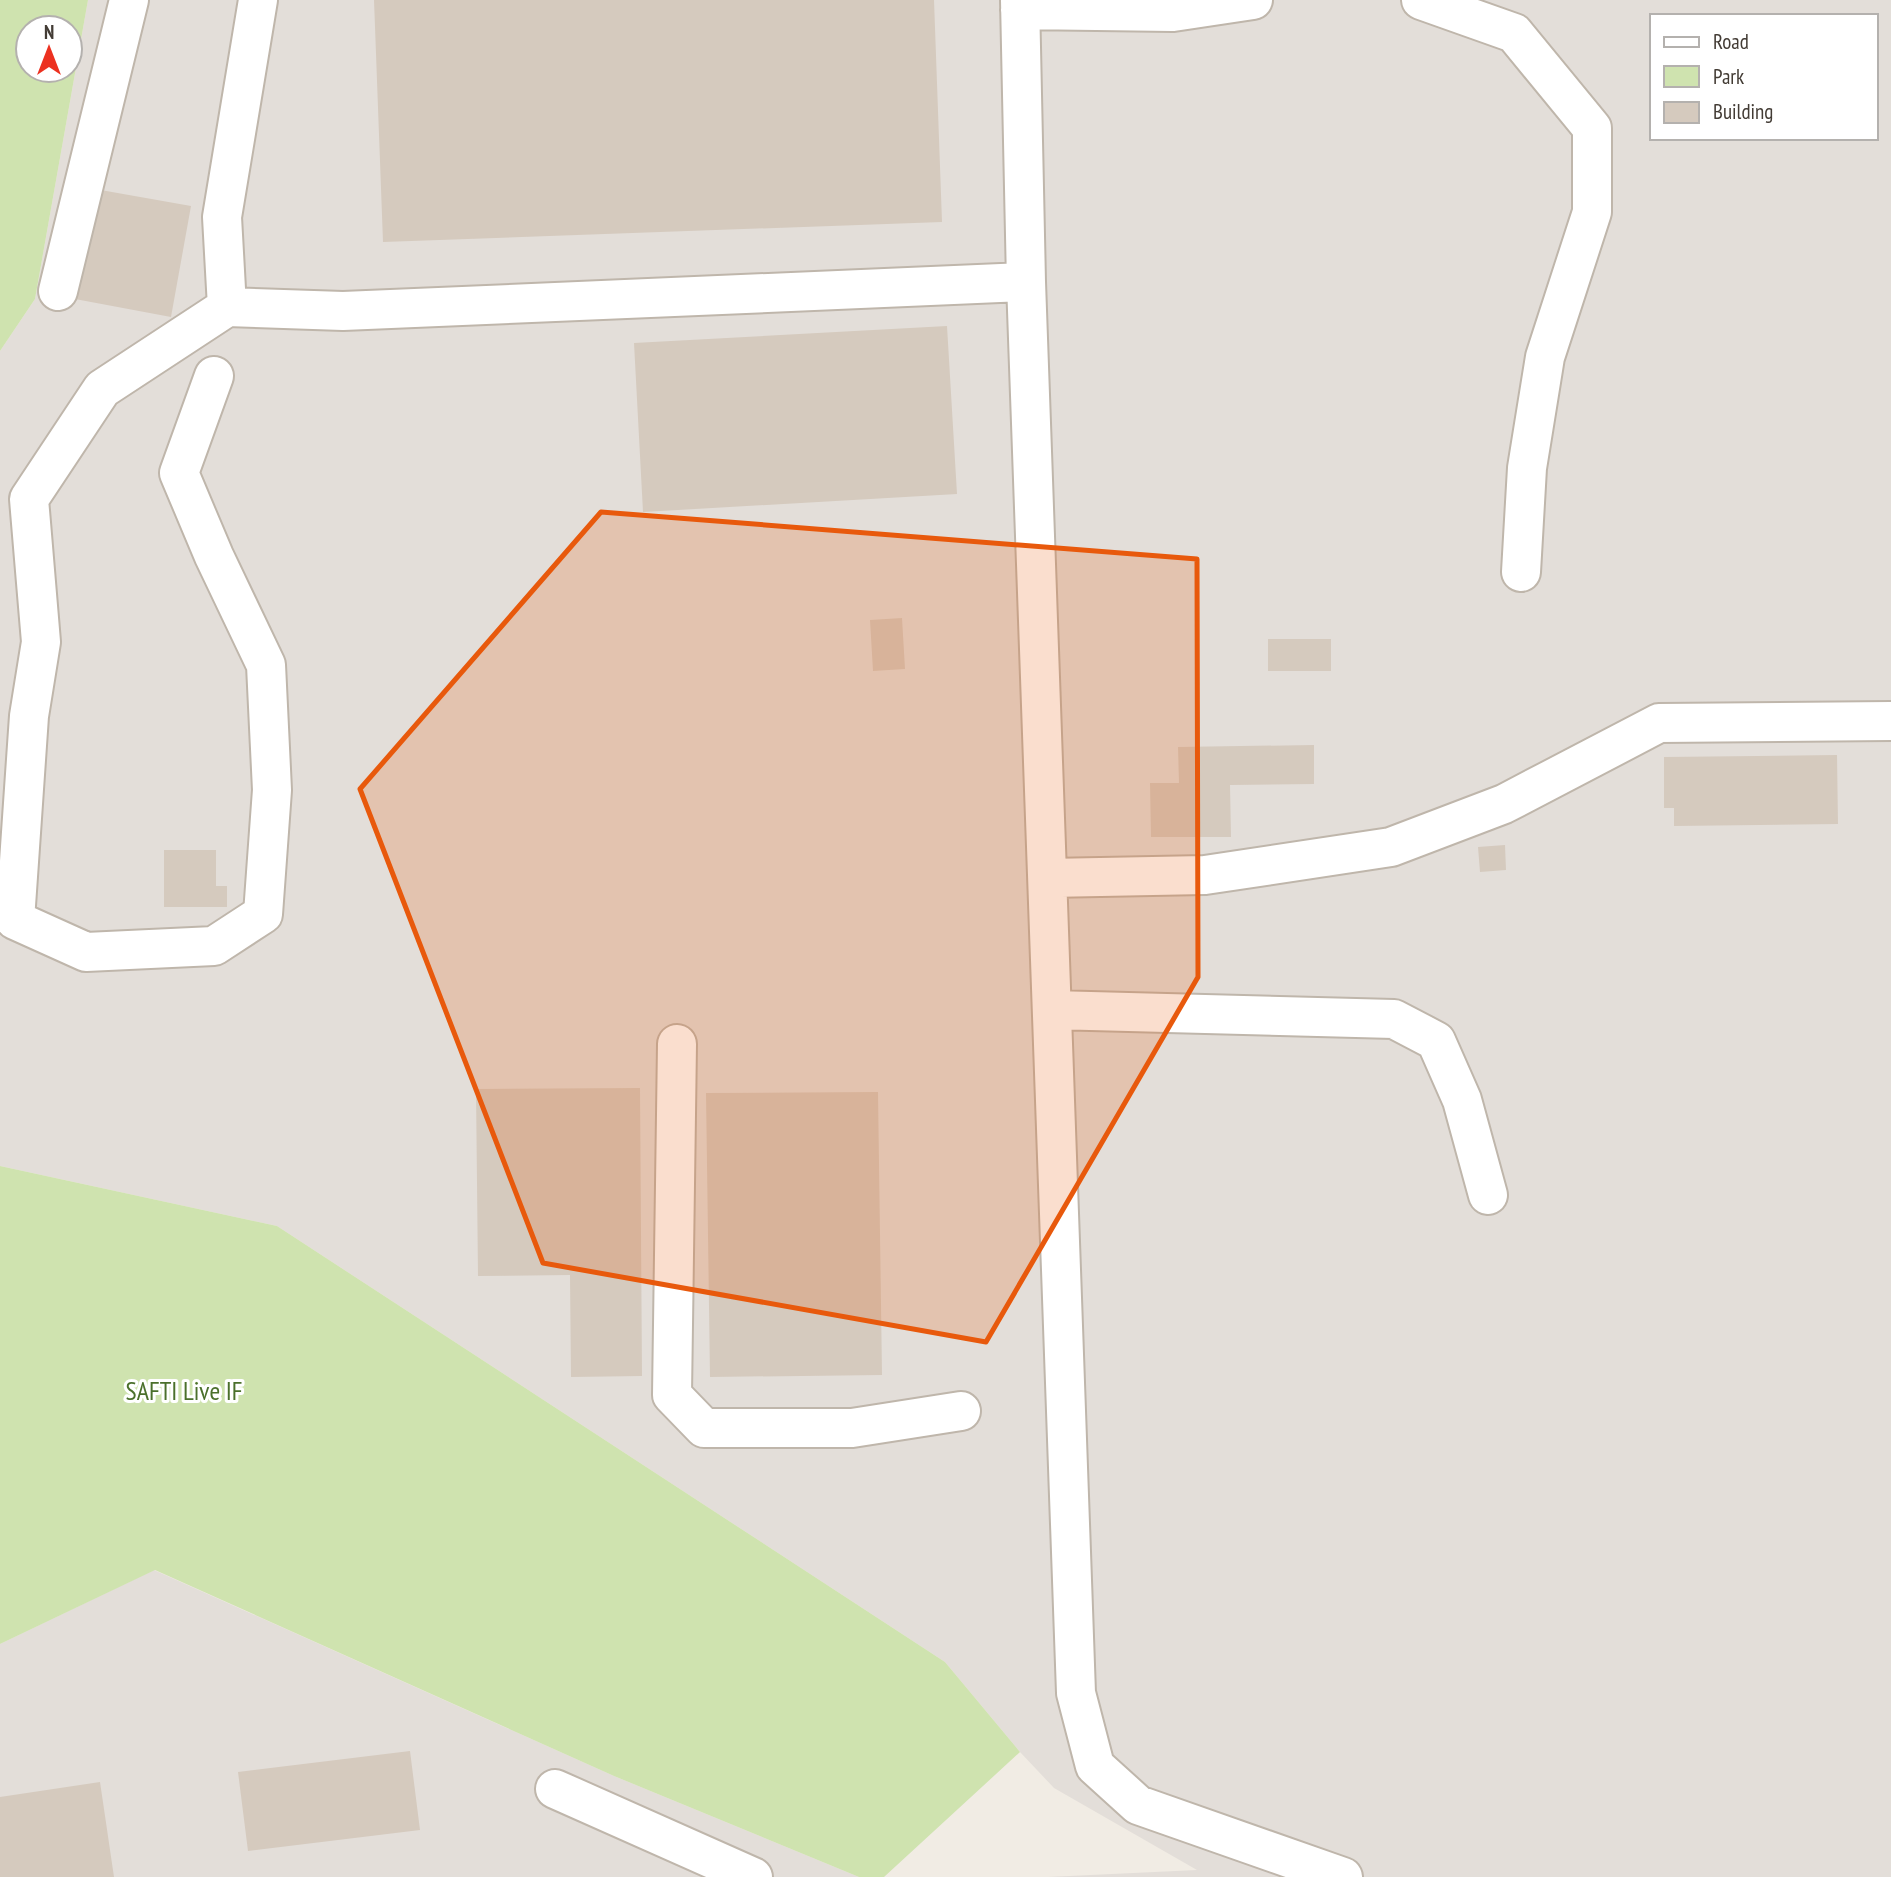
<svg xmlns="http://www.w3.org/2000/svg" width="1891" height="1877" font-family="'PT Sans Narrow',sans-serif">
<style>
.industrial{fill:#e3ded9;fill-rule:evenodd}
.green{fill:#cfe3af;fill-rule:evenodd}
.building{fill:#d5cabe}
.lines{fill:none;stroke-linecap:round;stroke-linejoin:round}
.minor-casing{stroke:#bfb6ab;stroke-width:42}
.minor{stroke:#fff;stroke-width:38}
.marked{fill:#e8590c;fill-opacity:0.2;stroke:#e8590c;stroke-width:5;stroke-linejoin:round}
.labels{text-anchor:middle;stroke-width:6;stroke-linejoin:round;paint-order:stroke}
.park-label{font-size:26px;fill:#4b702c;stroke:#fff}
</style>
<rect width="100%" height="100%" fill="#f1ece4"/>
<!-- industrial -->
<path class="industrial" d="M88,0h1803v1877h-843l149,-7 -143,-82 -34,-36 -75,-90 -668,-436 -277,-60v-815l35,-52zM1651,16h224v122h-224z
M154,1570l460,206 245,101h-859v-233z"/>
<!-- green -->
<path class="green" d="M0,0h88l-53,299 -35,52zM28,28h42v42h-42z
M0,1166l277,60 668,436 75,90 -136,125h-25l-245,-101 -459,-206 -155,74z"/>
<!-- building -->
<path class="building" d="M374,0h560l8,222 -559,20z
M95,189l96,17 -20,111 -96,-18z
M947,326l10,168 -314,18 -9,-169z
M902,618l3,51 -32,2 -3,-51z
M1268,639h63v32h-63z
M1314,745v39l-84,1 1,52h-80l-1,-54h29l-1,-36z
M1837,755l1,69 -164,2v-18h-10v-51z
M1505,845l1,25 -26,2 -2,-25z
M164,850h52v36h11v21h-63z
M640,1088l2,288 -71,1 -1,-102 -92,1 -2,-187z
M878,1092l4,283 -172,2 -4,-284z
M410,1751l10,79 -172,21 -10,-79z
M100,1782l14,95h-114v-80z"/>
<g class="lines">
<!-- minor casing -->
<g class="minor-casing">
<path id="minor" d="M1020,0l6,282 50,1411 19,73 43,39 205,72
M1421,0l93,33 78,95v84l-47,145 -18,111 -6,104
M1020,10l153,2 80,-12
M58,291l71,-291
M227,307l-5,-90 36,-217
M214,376l-35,97 35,83 52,109 6,125 -9,124 -49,32 -128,6 -71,-32 14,-204 12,-74 -12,-143 73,-110 125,-82 116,4 683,-29
M1048,878l157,-3 186,-28 113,-43 155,-81 232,-2
M1052,1010l342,9 42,22 26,59 26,95
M677,1044l-5,351 32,33h148l109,-17
M555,1789l198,88"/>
</g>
<!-- minor -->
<use href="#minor" class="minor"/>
</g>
<!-- marked area -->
<path class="marked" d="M601,512l596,47 1,418 -212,365 -443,-79 -183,-474z"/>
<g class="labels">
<!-- park labels -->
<g class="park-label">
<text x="184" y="1400">SAFTI Live IF</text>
</g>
</g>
<!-- legend -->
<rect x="1650" y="14" width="228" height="126" fill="#ffffff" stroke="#b4b1ae" stroke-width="2"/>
<rect x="1664" y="37" width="35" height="10" fill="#ffffff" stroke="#b4b1ae" stroke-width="2"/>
<text x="1713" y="49" font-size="21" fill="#433c35">Road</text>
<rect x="1664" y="66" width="35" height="21" fill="#cfe3af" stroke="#b4b1ae" stroke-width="2"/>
<text x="1713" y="84" font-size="21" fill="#433c35">Park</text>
<rect x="1664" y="102" width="35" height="21" fill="#d5cabe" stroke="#b4b1ae" stroke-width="2"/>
<text x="1713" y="119" font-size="21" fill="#433c35">Building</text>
<!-- north arrow -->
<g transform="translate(49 49)"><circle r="33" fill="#ffffff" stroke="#b4b1ae" stroke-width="2"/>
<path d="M0-5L12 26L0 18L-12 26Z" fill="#ec3120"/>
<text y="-10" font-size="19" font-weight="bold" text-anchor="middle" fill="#433c35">N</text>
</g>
</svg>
